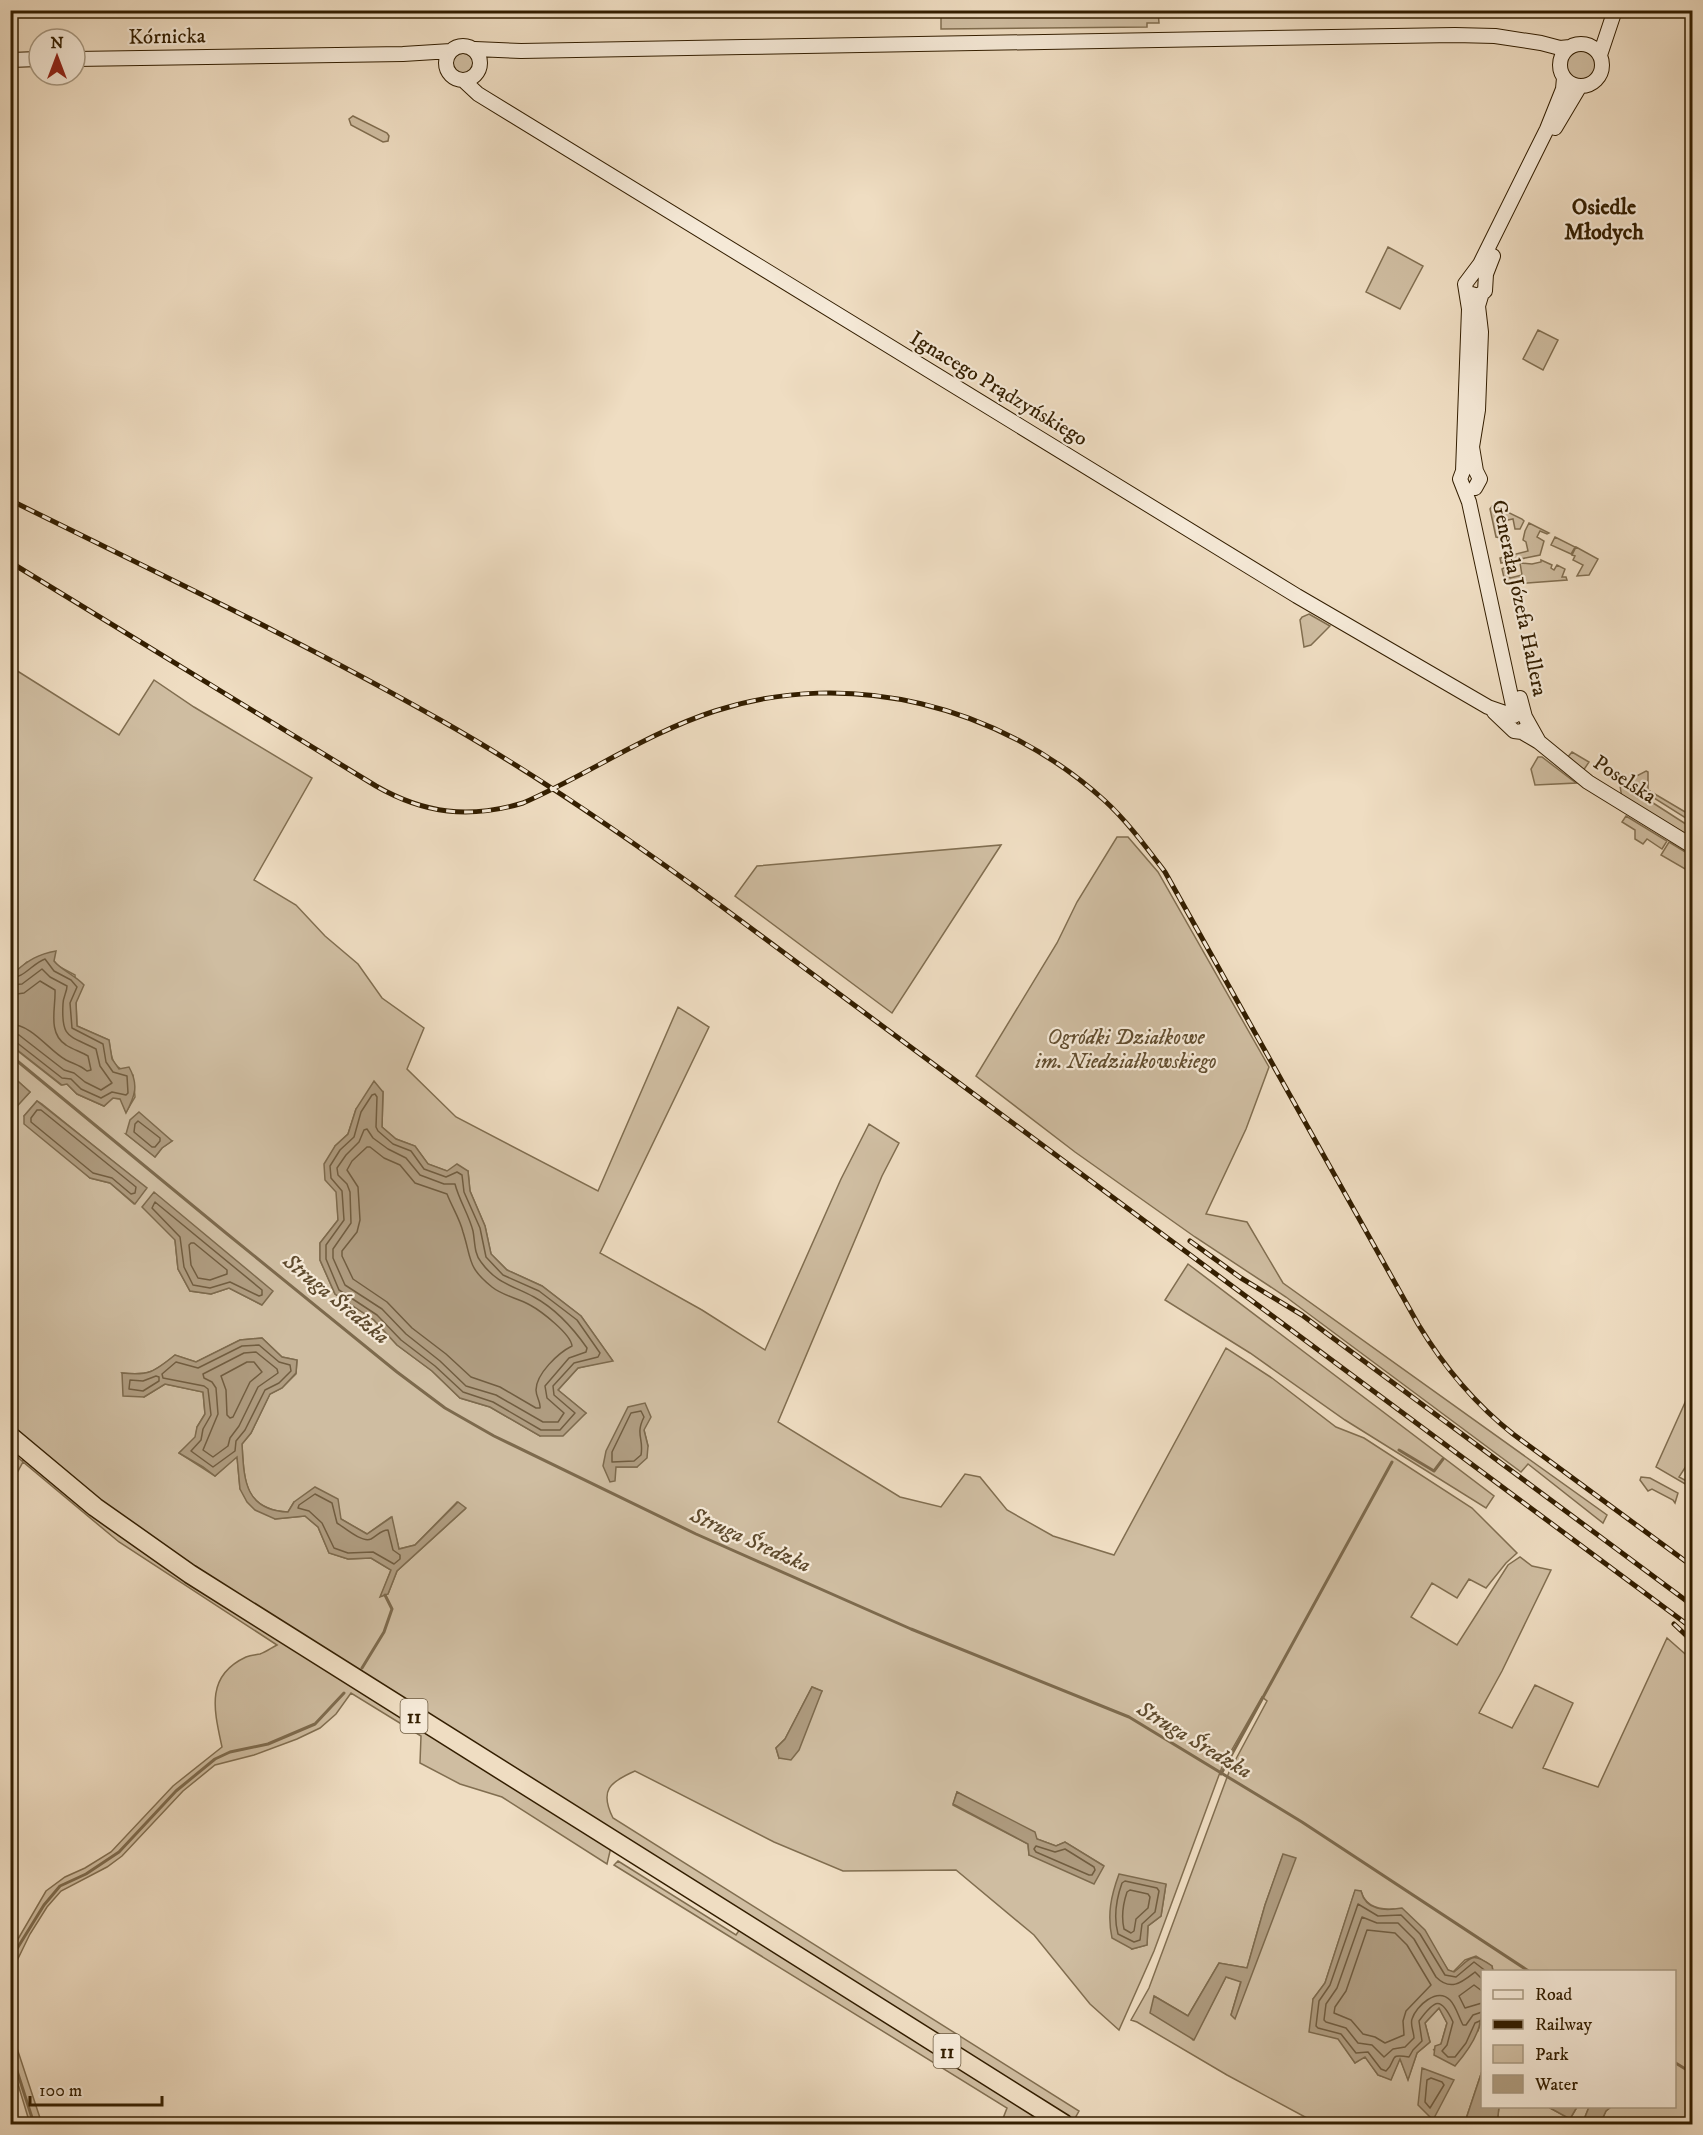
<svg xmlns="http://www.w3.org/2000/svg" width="1703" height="2135" font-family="'IM FELL DW Pica',serif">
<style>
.green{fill:#cfbda1;stroke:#816e50;stroke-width:1.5;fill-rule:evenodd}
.water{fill:#af9c80;stroke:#7d6a4d;stroke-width:1.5}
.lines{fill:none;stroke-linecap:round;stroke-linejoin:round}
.shore{stroke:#715d40;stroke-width:1.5}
.stream{stroke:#7d6a4d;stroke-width:3}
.secondary-casing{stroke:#331e00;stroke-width:16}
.highway-casing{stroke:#331e00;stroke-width:21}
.secondary{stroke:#f5e9d7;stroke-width:14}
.highway{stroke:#efddc2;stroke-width:18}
.rail-casing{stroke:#331e00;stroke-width:5}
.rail{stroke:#f5e9d7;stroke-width:3;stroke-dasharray:9;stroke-linecap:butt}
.labels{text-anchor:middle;stroke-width:4.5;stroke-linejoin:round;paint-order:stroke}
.shield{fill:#f5e9d7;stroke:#6d5b40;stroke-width:1.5}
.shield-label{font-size:20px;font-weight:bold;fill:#331e00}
.street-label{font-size:21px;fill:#331e00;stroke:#f5e9d7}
.park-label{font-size:21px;font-style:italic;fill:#624e30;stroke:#f5e9d7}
.neighbourhood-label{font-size:22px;font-weight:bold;fill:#331e00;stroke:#f5e9d7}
.water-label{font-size:22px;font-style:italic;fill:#5e4a2d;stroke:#f5e9d7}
</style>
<rect width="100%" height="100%" fill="#efddc2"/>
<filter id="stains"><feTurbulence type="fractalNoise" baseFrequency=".00333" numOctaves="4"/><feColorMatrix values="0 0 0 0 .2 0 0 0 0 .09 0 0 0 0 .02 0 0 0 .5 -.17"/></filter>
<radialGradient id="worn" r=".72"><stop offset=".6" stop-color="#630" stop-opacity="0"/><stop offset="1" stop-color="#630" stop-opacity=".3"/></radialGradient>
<!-- green -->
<path class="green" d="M941,11h217l1,12h-12v4l-206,2z
M1566 65a15 15 0 1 1 30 0a15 15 0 1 1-30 0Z
M453 63a10 10 0 1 1 20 0a10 10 0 1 1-20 0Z
M353,116l34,17 2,3 -1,5 -5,1 -32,-17 -2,-6z
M1388,247l35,19 -23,43 -34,-17z
M1538,330l20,10 -15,30 -20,-11z
M1493,505l29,14 2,2 -4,8h-5l-2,-10 -15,3 3,16 -5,-1 -6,-28z
M1529,523l20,10 -2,1 -7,-3 -3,6 7,4 -4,14 -39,8 -1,-5 28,-7 -2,-9 -3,-2 2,-9z
M1555,537l20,10 -4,7 -20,-9z
M1576,547l22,12 -9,16 -12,1 6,-11 -10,-5 2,-4 -3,-1z
M1541,560l11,5 -1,3 3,2 3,-5 8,4 -3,8h4l1,3 -53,4 -1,-3 -8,1 -3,-13 4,-2 4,11 12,-3 -2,-12 12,1 9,-2z
M1309,614l21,12 -19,19 -7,2 -4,-27 2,-3z
M11,667l108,68 35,-55 40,27 118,71 -58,102 42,25 29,31 33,28 24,34 42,30 -17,41 49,48 142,74 80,-184 31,20 -109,226 102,57 63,40 76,-171 28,-55 30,19 -17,33 -104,246 122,75 41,10 24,-33 15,3 27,33 46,26 61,19 112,-207 46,30 64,49 28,11 108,70 45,45 -11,10 -20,25 -17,-9 -12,19 -25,-15 -21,34 46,28 51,-80 12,-8 12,9 19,4 -49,101 -23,42 33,15 23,-43 38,18 -30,65 55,19 69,-149 25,22v464h-92l6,-13 5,-4 63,-1v-134l-181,-1 -1,-5 -16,-10 -11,4 -12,12 -5,-2 -12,-19 -42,-42c-15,1 -29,-2 -33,-18h-6l-30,92 -12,16 42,64 10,-7 13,19 13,4 9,-21 8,21 9,-26 13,-11 -5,-19 14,-15 8,15 -6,21 -8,6 45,-19 4,-12v52l-16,48 8,5h-156l-91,-49 -90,-53 -6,-2 18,-32 80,-216 38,-71 -5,-4 -40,70 -68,184 -35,79 -29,-26 -56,-69 -78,-65 -113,1 -69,-29 -139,-71c-25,11 -36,19 -22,47l466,293 -5,9 -798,-501 -109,-71 -67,-48 -89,-75v-313l19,-20 -19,-17 -1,-30 51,40 6,-1 10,10 27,12 9,-8 8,1 5,13 9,-15 -2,-22c-22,-9 -21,-13 -24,-35l-32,-14 -2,-51 -17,-9 -4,-5 -27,1 -12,11 -4,-1zM383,1092l-1,35 14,12 19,7 13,18 19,7h21l2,20 15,35 6,28 16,16 35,16 39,30 31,44 -34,8 -20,22 28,23 -46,23 -50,-29 -30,-9 -28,-27 -35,-26 -23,-25 -39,-26 -15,-34v-17l18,-23 -3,-74 13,-12 8,-25zM37,1101l5,3 104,84 -12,16 -24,-21 -20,-5 -66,-62zM126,1134l46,7 -10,7 -7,9zM175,1240l87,65 -33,-17 -18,6 -21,-3 -12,-22zM262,1338l20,19 15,3 -1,14 -14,14 -12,6 -19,39 -9,11c2,36 2,66 46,68l6,-10 47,17 26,15 24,-17 8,32 16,-4 42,-43 8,7 -68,62 -9,23 -7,2 10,-26 -20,-12 -23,1 -19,-6 -11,-26 -13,-11 -30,3 -35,-30 -3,-33 -22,20 -36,-23 17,-16 1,-10 8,-13 -2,-22 -38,-8 -21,13 -22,-24c27,3 32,-1 53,-18l21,7 44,-22zM644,1430l4,16 -11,21h-21zM812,1687l10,4 -43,67 -3,-10 9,-9zM957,1792l80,47 19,7 9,-4 39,24 -75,-11 -1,-11 -75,-39zM1283,1855l12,3 -64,157 10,-34 -15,-4 -33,63 -39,-44 34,20 31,-53 28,5 18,-63zM1166,1884l-5,32 -13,10 -1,19 -15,4z
M1572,752l17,10 -6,9 -16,-13z
M1538,757h4l34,26 -41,2 -4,-16z
M1646,771l2,1v18l44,26v6l-65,-41z
M1622,783l70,45v12l-70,-42 -2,-12z
M1626,816l41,25 -5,8 -15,-10 -4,5 -8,-5v-9l-13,-8z
M1117,837h11l30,35 111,195 -23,62 -40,85 41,8 36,61 324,232 -4,8 -75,-59 -7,8 -235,-175 -91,-60 -120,-85 -99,-76 81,-133 20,-41z
M1669,842l23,14v17l-31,-18z
M1001,845l-109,168 -157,-117 22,-30z
M1188,1264l306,232 -8,12 -141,-88 -95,-67 -85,-53z
M1692,1387v70l-13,20 13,7v4l-36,-21z
M10,1451l12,10 3,-3 586,389 -4,17 -105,-67 -42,-13 -40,-21 1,-27 -70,-43 -15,21 -16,14 -23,11 -43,16 -39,10 -32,26 -61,65 -15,11 -46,24 -14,16 -17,27 -19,39v-22l35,-60 19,-14 20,-9 26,-16 62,-66 49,-39c-8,-37 -17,-71 24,-90 5,-2 9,-2 14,-3 6,-2 11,-6 17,-9l-158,-103 -96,-80 -12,22z
M1641,1477l9,1 28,15 -3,10 -2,-3 -21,-11 -4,2 -8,-11z
M618,1861l118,74 4,-6 311,195h-43l-6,-3 5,-13 -393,-243z
M10,2030h1l31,94h-12l-19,-63z
M1499,2107h52l-1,1 20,11 7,-12h12l-4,10 4,7h-92z"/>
<!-- water -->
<path class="water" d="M56,951l-2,10c7,9 21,14 30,24l-8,18 1,23 32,14 3,19 7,10 10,-2c10,18 6,29 -3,46l-6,-14 -7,-1 -9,8 -27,-12 -10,-10 -5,1 -51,-40v-73h4c13,-12 24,-18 41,-21z
M11,1075l19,17 -19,21 -1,-1z
M374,1081l9,11 -1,35 14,12 19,7 13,18 19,7 10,-7 11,7 2,20 15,35 6,28 16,16 35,16 39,30 32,45 -35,7 -20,22 28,23 -23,23h-23l-50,-29 -30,-9 -28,-27 -35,-26 -23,-25 -39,-26 -15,-34v-17l18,-23 -2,-28 -11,-12 -1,-16 11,-18 13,-12 8,-25z
M37,1101l110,87 -12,16 -25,-21 -20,-5 -66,-54v-8z
M139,1112l33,29 -10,7 -7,9 -29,-23 4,-14z
M154,1192l119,99 -11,14 -33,-17 -18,6 -21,-3 -12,-22 -3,-29 -33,-33z
M262,1338l20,19 15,3 -1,13 -14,15 -12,6 -19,39 -9,11c2,35 2,66 46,68l6,-10 21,-15 23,12 3,20 26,15 25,-17 7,32 16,-4 43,-43 8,6 -69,63 -9,23 -8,3 11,-27 -20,-12 -23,1 -19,-6 -11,-26 -13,-11 -30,3 -20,-9 -8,-8 -7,-13 -3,-32 -22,19 -12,-9 -24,-14 16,-16 2,-10 8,-13 -2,-22 -38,-8 -21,13 -21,-1 -1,-23c27,3 32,-1 53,-18l21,7 44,-22z
M645,1403l6,14 -7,13 4,16 -1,12 -10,9h-21l-1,14 -5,1 -7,-16 3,-15 22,-44z
M812,1687l10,4 -23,59 -8,10 -12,-2 -3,-10 9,-9z
M957,1792l78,40 2,7 19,7 9,-4 39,24 -10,18 -65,-29 -1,-11 -75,-40z
M1283,1854l13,4 -61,161 -4,-4 10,-33 -15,-5 -32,63 -44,-27 4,-17 34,20 31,-53 28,5 18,-63z
M1119,1874l47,10 -5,32 -13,10 -1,19 -15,4 -20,-11c-5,-24 -1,-42 7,-64z
M1355,1890l6,1c5,20 24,20 41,17l23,22 23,40 6,2c18,-14 16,-21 38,-6l1,5 -11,1c0,45 4,58 -27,94l-21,-11 1,-9 6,-2 6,-21 -8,-15 -14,15 5,19 -13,11 -9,27 -8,-21 -9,21 -13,-5 -13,-18 -10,6 -17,-24 -29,-7 4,-33 12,-16z
M1422,2068l32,12 -21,40 -15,-15z
M1482,2071v35l17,1 -2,17h-7l-1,-4 -15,4 -8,-5z
M1551,2106h26v1l-7,12 -20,-11z
M1589,2107l1,-1 21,1 -5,4 -6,13h-11l-4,-7z"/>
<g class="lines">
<!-- shore -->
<path class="shore" d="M10,978c13,1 23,-15 35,-19l9,12 17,9 6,7 -7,16 2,25 31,16 3,18 7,10 14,4 1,17 -2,2 -14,-3 -11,6 -20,-9 -10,-10 -9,-1 -46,-36 -6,-1
M10,985l12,-1 20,-15 8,8 17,9c0,6 -4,11 -4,18 -2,35 6,31 33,45l4,17 12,17 -11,7 -16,-8 -11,-9 -10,-3 -45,-35 -9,-2
M10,995l14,-2 16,-12 15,9c1,17 -8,43 11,55 6,4 15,7 22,11l3,14 -4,1c-7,-6 -13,-7 -21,-11 -18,-10 -33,-35 -56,-36
M375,1094l2,3 -1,30 2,4 15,13 18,7 13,18 22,8 11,-5 5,3 2,17 16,36 6,29 17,18 36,16 38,29 23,33 -2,4 -24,6 -21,23 1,9 21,18 -15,17h-19l-48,-28 -30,-10 -28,-26 -34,-26 -24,-25 -38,-25 -13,-31v-14l18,-25 -2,-29 -11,-13 -1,-12 10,-16 14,-13 7,-25 11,-17z
M37,1110h4l95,77 -1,6 -4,1 -19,-16 -19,-5 -62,-51v-4z
M138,1121l22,17v3l-5,6h-3l-18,-15 1,-8z
M367,1129l6,9 15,11 18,9 14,17 24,9h11c4,16 14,31 18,47 2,10 1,23 8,31 16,22 31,23 53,35 22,12 39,31 53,51l-1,4 -17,6 -24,28 2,12 17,15 -6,9h-15l-47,-27 -30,-9 -26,-25 -34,-27 -24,-25 -37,-24 -12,-27v-9l18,-26 -1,-31 -3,-8 -9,-9 -1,-7 9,-13 13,-13 5,-12z
M367,1147h3l14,11 16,7 15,18 32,11c5,13 13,25 16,38 9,28 4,35 29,55 11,9 26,11 38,18 11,6 41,29 42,41 -14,7 -36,28 -36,44 0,7 5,12 4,18h-4l-36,-21 -29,-10 -25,-23 -34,-26 -25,-26 -34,-23 -11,-23v-5l15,-19 3,-12 -2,-33 -11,-17 5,-9z
M155,1202l107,88v5l-3,1 -29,-14 -20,6 -17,-3 -9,-18 -4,-30 -28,-29z
M191,1243h3l33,27v4l-17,6 -12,-2 -7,-13 -2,-20z
M259,1345l20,17 11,3 1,6 -12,12 -14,7 -20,40 -9,11 -1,10 -22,16 -22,-16 10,-11 2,-11 8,-14 -3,-26 -4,-3 -41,-8 -1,-4 14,-12 22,6 44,-22z
M256,1352l21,17 1,4 -20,14 -19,39 -9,12 -2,8 -15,11 -10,-7 15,-36 -2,-26 -4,-6 -8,-4 -1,-4 41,-21z
M247,1362h7l8,10 -12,10 -17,35 -3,1 -3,-3 -1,-25 -5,-14z
M156,1376l3,1v4l-16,10 -14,-2 1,-9 13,1z
M641,1411l3,6c-9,18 0,21 -3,38l-7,6 -22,1v-10l19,-39z
M315,1494l17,9 5,20c8,5 25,20 34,16 7,-4 10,-9 17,-9l5,20 7,5v4l-6,5 -21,-12 -25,1 -14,-5 -12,-25 -13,-12 -11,-3 1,-3z
M1036,1846l19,6 10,-3 29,18 1,3 -3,5h-3l-53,-23 -2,-3z
M1125,1881l32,7 2,3 -4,21 -13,12 -2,16 -6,2 -16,-8c-5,-18 -2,-34 4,-51z
M1130,1890l18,4 2,3 -2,11 -12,11 -2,12 -3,2 -7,-4c-3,-13 -1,-25 3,-37z
M1367,1930l28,3 12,12 24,40 -25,26 -3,10 1,14 -19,8 -10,-6 -12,-3 -12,-14 -17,-7 1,-6 11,-16z
M1482,1979l-7,-7c-13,10 -24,20 -39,5l-22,-38 -16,-16h-21l-15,-6 -25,71 -11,16 -2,16 2,2 20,6 12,15 14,2 12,12 9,-8 12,-2 9,-9c0,-6 -4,-13 -2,-19 4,-13 25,-32 38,-19 6,6 9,18 13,25h3l7,-10 9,-3
M1482,1991l-8,-6 -15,11 6,12 17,-5
M1482,2020l-7,3 -9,20 -11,14h-7l-6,-6 5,-6 6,-23c-12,-26 -18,-23 -34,-1l3,20 -9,9 -4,7c-22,-4 -11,3 -23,14l-5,-2 -13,-17 -12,1 -15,-19 -23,-6 -2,-2 3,-25 11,-16 28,-81 20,12 23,-1 19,19 25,41 11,2 18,-15 13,10
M1431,2078l11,4 2,3 -14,23 -5,-6 2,-22z"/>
<!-- stream -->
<path class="stream" d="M10,1055l216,178 171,139 48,36 49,28 202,98 215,95 218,88 173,105 228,150
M1399,1450l35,21 9,-12
M362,1668l22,-36 8,-23 -7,-14
M1221,1774l171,-312
M10,1960l34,-55 16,-19 26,-12 33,-22 57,-61 39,-32 15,-7 38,-8 47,-20 29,-31
M10,2049l24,75
M1674,2062l18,11"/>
<!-- secondary casing -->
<g class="secondary-casing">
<path id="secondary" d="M1560 65a21 21 0 1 1 42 0a21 21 0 1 1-42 0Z
M446 63a17 17 0 1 1 34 0a17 17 0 1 1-34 0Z
M475,49l46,2 222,-4 712,-12 40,1 46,7 19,5 10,-1
M1600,55l15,-45
M75,59l328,-5 48,-3
M10,60l29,-1
M463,80l15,14 819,502 191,111 26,9
M1555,128l25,-42
M1468,293l10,3 7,-5 1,-17 7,-18
M1475,488l5,-9 -4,-8 -4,-24 6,-37 3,-78 -3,-26 3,-10
M1520,698l5,19 14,25
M1494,712l20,19 8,1 5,-5
M1515,715l-46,-213 -9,-23 3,-8 6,-162 -4,-25 15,-20 67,-135 16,-40 1,-11
M1522,732l17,10 49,40 104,64"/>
</g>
<!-- highway casing -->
<g class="highway-casing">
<path id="highway" d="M10,1436l85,71 95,67 874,550"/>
</g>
<!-- secondary -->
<use href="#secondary" class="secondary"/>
<!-- highway -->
<use href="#highway" class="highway"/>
<!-- rail casing -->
<g class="rail-casing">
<path id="rail" d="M10,500c145,72 292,141 432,221 97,55 189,119 279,185l971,722
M10,562l366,224c49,28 93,33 147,17 66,-29 124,-70 192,-92 135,-44 285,-5 389,89 23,21 42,47 61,72l253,452c26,43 56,79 95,110l179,132
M1190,1241l51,37 61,37 390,290
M1674,1624l18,17"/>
</g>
<!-- rail -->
<use href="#rail" class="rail"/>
</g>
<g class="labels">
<!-- shield labels -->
<g class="shield">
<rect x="400.5" y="1699" width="27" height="34" rx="4.5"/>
<rect x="933.5" y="2034" width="27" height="34" rx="4.5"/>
</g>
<g class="shield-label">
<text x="414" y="1723">11</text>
<text x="947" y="2058">11</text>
</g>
<!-- street labels -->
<g class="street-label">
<text transform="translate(167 36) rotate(-1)" y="7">Kórnicka</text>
<text transform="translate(999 388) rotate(31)" y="7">Ignacego Prądzyńskiego</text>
<text transform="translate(1520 598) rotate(78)" y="7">Generała Józefa Hallera</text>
<text transform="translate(1625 779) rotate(33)" y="7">Poselska</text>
</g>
<!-- park labels -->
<g class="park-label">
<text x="1126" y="1044">Ogródki Działkowe<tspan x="1126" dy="24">im. Niedziałkowskiego</tspan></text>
</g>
<!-- neighbourhood labels -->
<g class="neighbourhood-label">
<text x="1604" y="214">Osiedle<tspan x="1604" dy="25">Młodych</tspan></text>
</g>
<!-- water labels -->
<g class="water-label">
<text transform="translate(337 1298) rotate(39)" y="8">Struga Średzka</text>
<text transform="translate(751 1539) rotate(24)" y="8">Struga Średzka</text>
<text transform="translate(1195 1739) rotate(31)" y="8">Struga Średzka</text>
</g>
</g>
<!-- margin -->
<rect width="1703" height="2135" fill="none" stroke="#efddc2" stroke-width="36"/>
<rect x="12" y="12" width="1679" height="2111" fill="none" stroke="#331e00" stroke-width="3"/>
<rect x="18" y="18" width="1667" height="2099" fill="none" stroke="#331e00" stroke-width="1.5"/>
<!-- legend -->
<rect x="1481" y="1970" width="195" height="138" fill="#f5e9d7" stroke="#a79881" stroke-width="1.5"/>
<rect x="1493" y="1990" width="30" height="9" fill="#f5e9d7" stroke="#a79881" stroke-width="1.5"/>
<text x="1535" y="2000" font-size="18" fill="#331e00">Road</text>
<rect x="1493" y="2020" width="30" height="9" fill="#331e00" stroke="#a79881" stroke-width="1.5"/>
<text x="1535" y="2030" font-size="18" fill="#331e00">Railway</text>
<rect x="1493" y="2045" width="30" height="18" fill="#cfbda1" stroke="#a79881" stroke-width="1.5"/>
<text x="1535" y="2060" font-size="18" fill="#331e00">Park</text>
<rect x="1493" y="2075" width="30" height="18" fill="#af9c80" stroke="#a79881" stroke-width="1.5"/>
<text x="1535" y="2090" font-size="18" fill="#331e00">Water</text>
<!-- north arrow -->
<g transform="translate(57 57)"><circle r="28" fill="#f5e9d7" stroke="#a79881" stroke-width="1.5"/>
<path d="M0-4.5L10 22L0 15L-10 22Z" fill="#8f2418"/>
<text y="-9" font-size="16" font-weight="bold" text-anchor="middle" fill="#331e00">N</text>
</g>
<!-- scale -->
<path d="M30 2096v9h132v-9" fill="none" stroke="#331e00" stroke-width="3"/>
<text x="39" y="2096" font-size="18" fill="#331e00" stroke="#f5e9d7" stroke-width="4.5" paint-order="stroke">100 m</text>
<rect width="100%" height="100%" filter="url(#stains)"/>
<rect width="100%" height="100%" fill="url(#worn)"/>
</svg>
